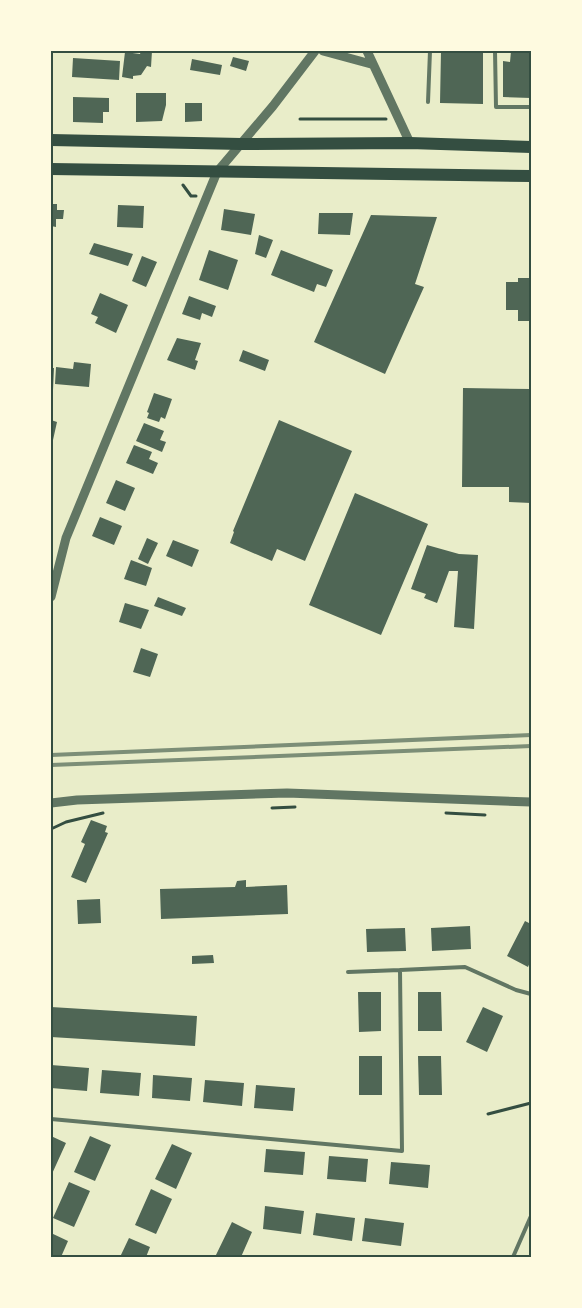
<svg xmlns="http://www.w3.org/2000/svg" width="582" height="1308" font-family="'DejaVu Sans',sans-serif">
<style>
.building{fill:#4f6655}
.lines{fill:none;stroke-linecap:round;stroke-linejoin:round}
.path{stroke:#344e41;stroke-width:3}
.service{stroke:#617663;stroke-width:4}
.tertiary{stroke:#617663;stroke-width:9}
.primary{stroke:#344e41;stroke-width:12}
.rail{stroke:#7c8e77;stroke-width:4}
.neatline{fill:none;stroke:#344e41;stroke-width:2}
</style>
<rect width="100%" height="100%" fill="#e9edc9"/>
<!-- building -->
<path class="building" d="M141,51h11l-1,16 -4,-1 -6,9 -8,1v3l-11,-2 3,-25 15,2z
M441,51h42v53l-43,-1z
M511,51h20v47l-28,-1v-36l7,1z
M233,57l16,4 -3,10 -16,-5z
M73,58l47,3 -1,19 -47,-3z
M192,59l30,6 -2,10 -30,-5z
M136,93h30v12l-4,16 -26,1z
M73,97l36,1v14h-6v11l-30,-1z
M185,103h17v18l-17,1z
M51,204h6v6h7l-1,9h-7v8l-5,-1z
M118,205l26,1 -1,22 -26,-1z
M224,209l31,5 -4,21 -30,-5z
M319,213h34l-3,22 -32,-1z
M371,215l66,2 -22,67 9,3 -39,87 -71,-32z
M259,235l14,5 -7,18 -11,-4z
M94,243l39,11 -5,12 -39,-12z
M209,250l29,10 -10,30 -29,-10z
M281,250l52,20 -7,17 -9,-3 -3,8 -43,-17z
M142,256l15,6 -11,25 -14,-6z
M518,278h13v43h-13v-11h-12v-28h12z
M100,293l28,12 -12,28 -21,-10 3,-6 -7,-3z
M189,296l27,10 -4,11 -10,-4 -2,7 -18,-6z
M177,338l24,5 -6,17 3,1 -3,9 -28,-10z
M243,350l26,10 -4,11 -26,-10z
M74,362l17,2 -2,23 -34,-3 1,-17 17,2z
M51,368h3l-1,22h-2z
M463,388l68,1v114l-22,-1v-15h-47z
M154,393l18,6 -7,20 -4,-2 -2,5 -12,-4 2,-5 -2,-1z
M51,420l6,2 -4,18 -2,-1z
M279,420l73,31 -47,110 -28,-12 -5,12 -42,-18 4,-11 -1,-1z
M144,423l20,8 -4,9 6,2 -4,10 -26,-11z
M134,445l18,7 -3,7 9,4 -5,11 -27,-11z
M116,480l19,8 -10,23 -19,-8z
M355,493l73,31 -47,111 -72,-30z
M100,517l22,9 -8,19 -22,-9z
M147,538l11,5 -10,21 -10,-5z
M173,540l26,10 -7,17 -26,-11z
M427,545l32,9 19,1 -4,74 -20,-2 4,-56h-9l-12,32 -13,-5 2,-4 -15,-5z
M131,560l21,8 -6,18 -22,-7z
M158,597l28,11 -4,8 -28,-10z
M125,603l24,7 -8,19 -22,-7z
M141,648l17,6 -8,23 -17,-5z
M91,820l16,6 -2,6 3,1 -22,50 -15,-6 14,-33 -4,-2z
M246,880v7l41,-2 1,29 -127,5 -1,-30 75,-2 2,-6z
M100,899l1,24 -23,1 -1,-24z
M525,921l6,3v36l-3,7 -21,-11z
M470,926l1,23 -39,2 -1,-23z
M405,928l1,23 -39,1 -1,-23z
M213,955l1,8 -22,1v-8z
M358,992h23v39l-22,1z
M418,992h23l1,39h-24z
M51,1007l146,9 -2,30 -144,-9z
M483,1007l20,9 -16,36 -21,-10z
M359,1056h23v39h-23z
M418,1056h23l1,39h-23z
M51,1065l38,3 -2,23 -36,-3z
M102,1070l39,3 -2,23 -39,-3z
M153,1075l39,3 -2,23 -38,-3z
M205,1080l39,3 -2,23 -39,-4z
M256,1085l39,3 -2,23 -39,-3z
M51,1136l15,7 -15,33z
M90,1136l21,9 -16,36 -21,-9z
M172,1144l20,9 -16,36 -21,-10z
M266,1149l39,3 -2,23 -39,-3z
M329,1156l39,3 -2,23 -39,-3z
M391,1162l39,3 -2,23 -39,-4z
M69,1182l21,9 -16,36 -21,-9z
M151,1189l21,10 -16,35 -21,-9z
M265,1206l39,5 -3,23 -38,-5z
M316,1213l39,5 -3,23 -39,-6z
M365,1218l39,5 -3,23 -39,-5z
M232,1222l20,10 -11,25h-26z
M51,1233l17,8 -7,16h-10z
M129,1238l21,9 -4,10h-26z"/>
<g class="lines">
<!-- path -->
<path class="path" d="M300,119h86
M183,185l8,11h5
M272,808l23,-1
M446,813l39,2
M51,829l15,-7 37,-9
M488,1114l43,-11"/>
<!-- service -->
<path class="service" d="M495,51l1,56h35
M428,102l2,-51
M348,972l52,-2
M51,1119l351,32 -2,-181 65,-3 51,23 15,4
M513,1257l18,-41"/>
<!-- tertiary -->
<path class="tertiary" d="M323,51l48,13
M367,51l43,92
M51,597l15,-59 151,-366 56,-66 42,-55
M51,803l26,-3 210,-7 244,9"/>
<!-- primary -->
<path class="primary" d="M51,140l190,4 169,-1 121,4
M51,169l480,7"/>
<!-- rail -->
<path class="rail" d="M51,755l480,-20
M51,765l480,-19"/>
</g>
<!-- border -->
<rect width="582" height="1308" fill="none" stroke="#fefae0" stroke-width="105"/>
<rect x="52" y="52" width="478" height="1204" class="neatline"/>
</svg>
